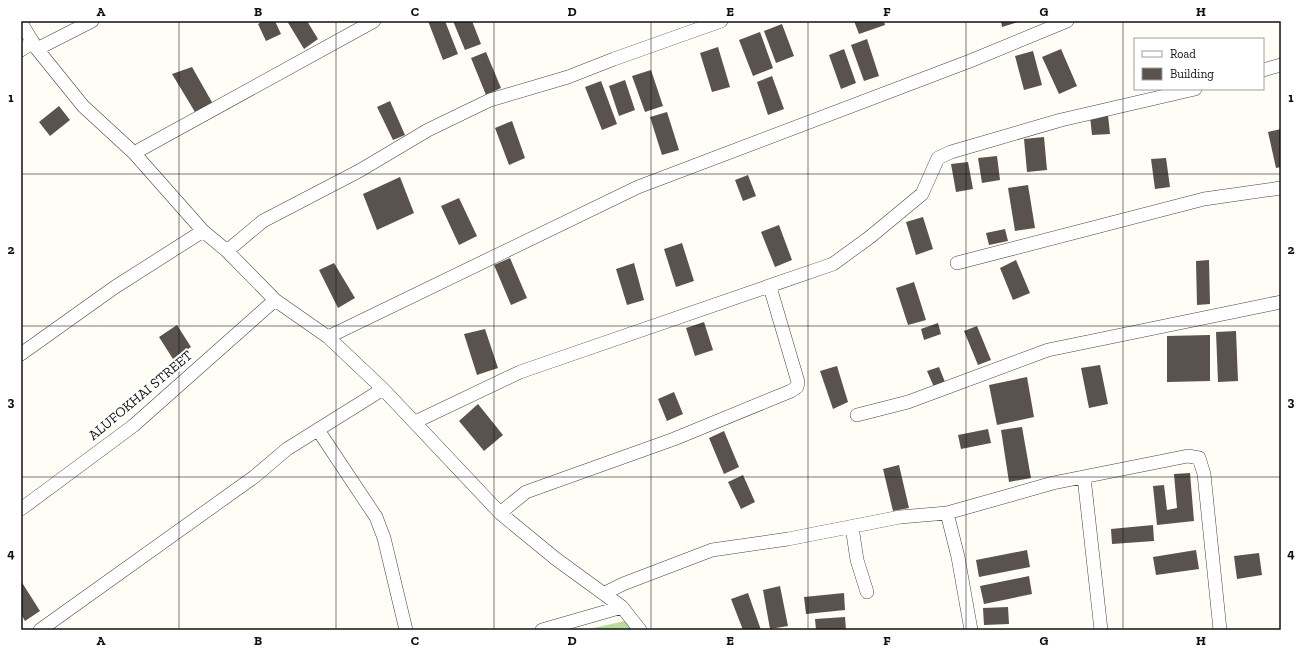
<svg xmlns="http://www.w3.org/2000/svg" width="1302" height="651" font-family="'Zilla Slab',serif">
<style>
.forest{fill:#b9dc9c}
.building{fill:#5a524d}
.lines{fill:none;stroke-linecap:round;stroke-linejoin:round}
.minor-casing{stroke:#444;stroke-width:14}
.minor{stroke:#fff;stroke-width:13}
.grid{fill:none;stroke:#111;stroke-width:1;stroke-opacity:0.55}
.labels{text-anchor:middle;stroke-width:4;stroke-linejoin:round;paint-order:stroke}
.street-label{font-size:14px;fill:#111;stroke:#fff}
.neatline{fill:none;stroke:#111;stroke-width:1.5}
.grid-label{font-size:13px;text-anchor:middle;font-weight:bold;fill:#111}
</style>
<rect width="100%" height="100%" fill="#fffdf5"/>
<!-- forest -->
<path class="forest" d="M625,621l8,9h-49z"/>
<!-- building -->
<path class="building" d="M263,21h12l6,13 -15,7 -8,-17z
M287,21h20l11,18 -14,10z
M428,21h17l13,33 -15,6z
M453,21h19l9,23 -16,6z
M854,21h30l1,4 -26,9z
M1001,21h20l-19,6z
M782,24l12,32 -18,7 -12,-32z
M760,32l13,36 -20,8 -14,-36z
M867,39l12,37 -15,5 -13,-36z
M718,47l12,40 -18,5 -12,-39z
M844,49l12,34 -15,6 -12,-34z
M1061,49l16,37 -18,8 -17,-37z
M1033,51l9,34 -18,5 -9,-34z
M486,52l15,36 -15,7 -15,-37z
M192,67l21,37 -18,8 -23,-38z
M651,70l12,36 -18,6 -13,-36z
M772,76l12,33 -16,6 -11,-33z
M625,80l10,30 -16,6 -10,-30z
M601,81l16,43 -15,6 -17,-43z
M390,101l15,34 -12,5 -16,-33z
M59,106l11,14 -20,16 -11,-14z
M667,112l12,38 -17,5 -12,-38z
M1108,115l2,19 -18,1 -2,-19z
M512,121l13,37 -16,7 -14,-37z
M1281,129v38l-5,1 -8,-36z
M1044,137l3,33 -20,2 -3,-33z
M997,156l3,24 -18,3 -4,-25z
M1166,158l4,29 -15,2 -4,-30z
M968,162l5,27 -17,3 -5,-28z
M748,175l8,21 -13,5 -8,-21z
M400,177l14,36 -37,17 -14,-36z
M1028,185l7,43 -20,3 -7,-43z
M459,198l18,38 -18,9 -18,-39z
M923,217l10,32 -17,6 -10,-33z
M779,225l13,35 -17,7 -14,-35z
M1005,229l3,12 -19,4 -3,-12z
M682,243l12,38 -18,6 -12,-38z
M510,258l17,40 -16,7 -17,-40z
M1016,260l14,33 -17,7 -13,-32z
M1209,260l1,44 -13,1 -1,-44z
M334,263l21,35 -17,10 -19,-38z
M634,263l10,37 -17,5 -11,-36z
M914,282l12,38 -18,5 -12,-37z
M704,322l9,28 -18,6 -9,-28z
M938,323l3,11 -17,6 -3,-11z
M177,325l14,22 -18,12 -14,-22z
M977,326l14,34 -13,5 -14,-34z
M485,329l13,39 -21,7 -13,-41z
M1236,331l2,50 -20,1 -2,-50z
M1210,335v46l-43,1v-46z
M1100,365l8,39 -19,4 -8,-40z
M837,366l11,36 -15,7 -13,-38z
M939,367l6,15 -11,5 -7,-16z
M1027,377l7,40 -37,8 -8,-40z
M674,392l9,22 -16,7 -9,-22z
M478,404l25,31 -19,16 -25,-30z
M1022,427l9,51 -22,4 -8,-52z
M988,429l3,14 -30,6 -3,-14z
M724,431l15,36 -15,7 -15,-36z
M899,465l10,43 -16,3 -10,-42z
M1190,473l4,48 -37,4 -4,-39 11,-1 3,25 10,-2 -3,-34z
M743,475l12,27 -14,7 -13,-27z
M1153,525l1,16 -42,3 -1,-15z
M1027,550l3,17 -51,10 -3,-17z
M1196,550l3,19 -43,6 -3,-18z
M1259,553l3,22 -25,4 -3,-23z
M1029,576l3,18 -48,10 -4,-18z
M21,581l19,30 -15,10 -4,-7z
M780,586l8,40 -18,3 -7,-39z
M748,593l13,37h-18l-12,-31z
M844,593l1,17 -39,4 -2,-17z
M1008,607l1,17 -25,1 -1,-17z
M845,617l1,13h-30l-1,-11z"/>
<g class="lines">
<!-- minor casing -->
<g class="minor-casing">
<path id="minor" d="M21,23l16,26 46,57 51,47 69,78 24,20 48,49 53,37 55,52 117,124 56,46 66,48 18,23
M37,49l55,-28
M21,50l12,-8
M1263,70l18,-5
M134,153l240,-132
M227,251l36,-30 96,-50 69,-41 62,-30 78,-23 46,-18 107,-38
M957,263l247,-64 77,-11
M328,337l310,-150 332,-126 97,-40
M21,354l94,-67 88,-56
M857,415l51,-13 140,-52 233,-48
M415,422l105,-50 313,-108 37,-27 52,-43 16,-36 13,-6 110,-32 134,-31
M318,430l58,87 8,21 22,92
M1084,477l17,153
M21,509l112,-83 142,-126
M500,513l26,-21 148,-53 117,-48 6,-4 1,-5 -28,-95
M947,513l11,44 13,73
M852,527l5,33 10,32
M605,593l18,-9 89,-34 76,-11 112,-22 47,-4 106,-30 135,-27 11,2 5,16 16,156
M40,630l214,-153 33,-28 96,-60
M542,630l80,-23"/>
</g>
<!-- minor -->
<use href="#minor" class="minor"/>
</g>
<!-- grid -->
<path class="grid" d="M179,21v609M336,21v609M494,21v609M651,21v609M808,21v609M966,21v609M1123,21v609M21,174h1260M21,326h1260M21,477h1260"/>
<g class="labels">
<!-- street labels -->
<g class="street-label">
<text transform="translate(140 395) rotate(-40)" y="5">ALUFOKHAI STREET</text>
</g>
</g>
<!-- border -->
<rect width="1302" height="651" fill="none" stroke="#ffffff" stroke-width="44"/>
<!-- legend -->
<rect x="1134" y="38" width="130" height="52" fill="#ffffff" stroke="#a0a0a0"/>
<rect x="1142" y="51" width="20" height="6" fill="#ffffff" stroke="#a0a0a0"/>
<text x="1170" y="58" font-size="12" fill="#111111">Road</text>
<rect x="1142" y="68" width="20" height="12" fill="#5a524d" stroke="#a0a0a0"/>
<text x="1170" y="78" font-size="12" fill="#111111">Building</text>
<rect x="22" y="22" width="1258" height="607" class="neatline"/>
<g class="grid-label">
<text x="101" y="16">A</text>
<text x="258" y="16">B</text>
<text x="415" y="16">C</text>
<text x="572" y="16">D</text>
<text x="730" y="16">E</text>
<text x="887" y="16">F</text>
<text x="1044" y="16">G</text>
<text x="1201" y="16">H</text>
<text x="11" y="102">1</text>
<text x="1291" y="102">1</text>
<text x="11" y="254">2</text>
<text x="1291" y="254">2</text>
<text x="11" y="406">3</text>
<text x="1291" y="406">3</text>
<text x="11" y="558">4</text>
<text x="1291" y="558">4</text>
<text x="101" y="645">A</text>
<text x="258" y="645">B</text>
<text x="415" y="645">C</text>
<text x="572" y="645">D</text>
<text x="730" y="645">E</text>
<text x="887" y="645">F</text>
<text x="1044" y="645">G</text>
<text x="1201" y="645">H</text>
</g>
</svg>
